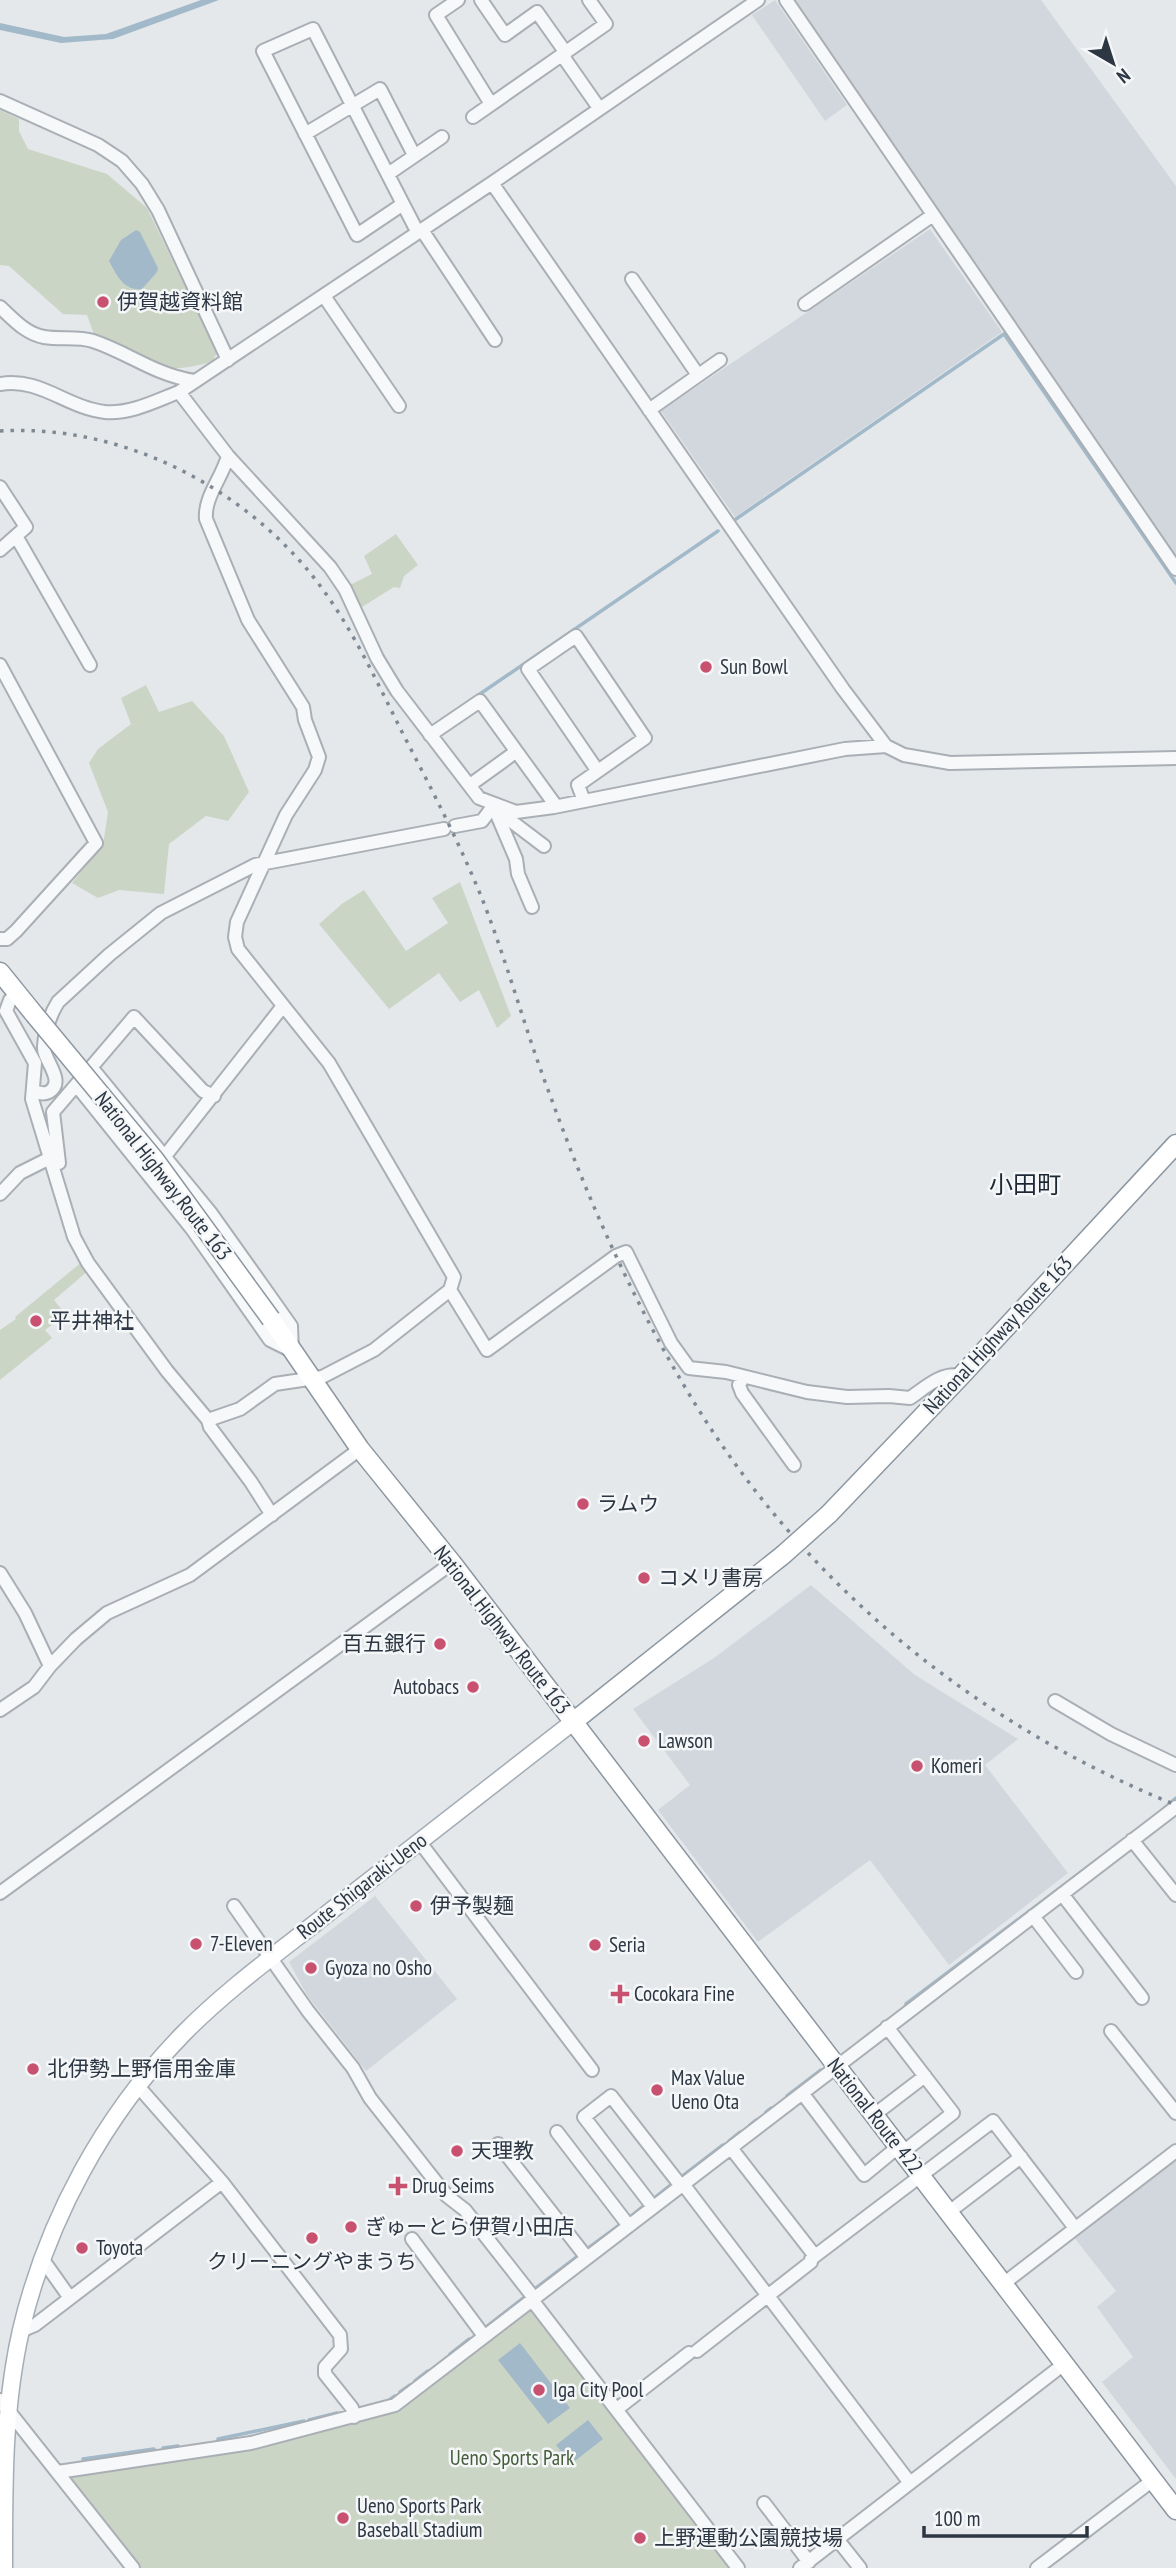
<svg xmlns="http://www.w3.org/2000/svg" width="1176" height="2568" font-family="'PT Sans Narrow','Noto Sans JP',sans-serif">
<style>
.built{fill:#d2d7dd}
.green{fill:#cbd5c6}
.water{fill:#a1b9c9}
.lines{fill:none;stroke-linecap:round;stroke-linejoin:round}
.stream{stroke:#a1b9c9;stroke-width:3.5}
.minor-casing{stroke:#a9afb5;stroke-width:16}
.major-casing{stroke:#a4adb6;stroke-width:19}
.highway-casing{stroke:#8c97a1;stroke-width:21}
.minor{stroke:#f7f8fa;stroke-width:12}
.major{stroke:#fff;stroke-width:16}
.highway{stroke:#fff;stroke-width:18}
.rail{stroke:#7e8994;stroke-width:3.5;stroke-dasharray:3.5 7;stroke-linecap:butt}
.highway-bridge-casing{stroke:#8c97a1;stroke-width:21;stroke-linecap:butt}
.highway-bridge{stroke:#fff;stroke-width:18}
.poi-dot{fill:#c95170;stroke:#f4f6f8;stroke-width:2.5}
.labels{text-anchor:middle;stroke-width:5;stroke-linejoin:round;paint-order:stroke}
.poi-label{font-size:21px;fill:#2c3743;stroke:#f4f6f8;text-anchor:start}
.street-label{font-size:21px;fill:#2c3743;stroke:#f4f6f8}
.park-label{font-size:21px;fill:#455e3a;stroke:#f4f6f8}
.quarter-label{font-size:24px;fill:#1e2834;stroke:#f4f6f8}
</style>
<rect width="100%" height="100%" fill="#e4e8eb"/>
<!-- built -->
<path class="built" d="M775,0l72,105 -22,16 -73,-106z
M793,0h248l135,186v375z
M930,229l72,103 -267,185 -74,-106z
M811,1585l104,90 103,64 -33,26 83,108 -119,92 -79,-105 -112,82 -100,-132 32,-25 -57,-76 81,-51z
M375,1896l82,103 -91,72 -59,-76 -18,-33z
M1176,2158v321l-74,-97 31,-25 -36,-50 19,-16 -43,-55z"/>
<!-- green -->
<path class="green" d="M0,110l19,9v12l9,18 79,25 40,34 70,144 -4,9c-52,18 -73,-2 -118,-24l-8,-22 -24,-1 -54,-48 -9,-1z
M396,534l22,31 -14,11 -4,12 -6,-1 -32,20 -12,-22 22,-11 -8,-18z
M146,685l13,27 33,-11 32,35 25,56 -21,29 -22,-5 -37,28 -5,50 -45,-4 -21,8 -26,-15 31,-38 5,-33 -19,-49 9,-14 33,-25 -10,-26z
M460,882l51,134 -14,12 -18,-38 -19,12 -21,-29 -50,36 -70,-85 24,-21 21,-13 42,61 42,-28 -16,-25z
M83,1261l6,9 -35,30 12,15 -21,15 7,8 -52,42v-50l16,-11 -1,-2z
M531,2307l205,261h-601l-75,-95 191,-29 135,-33z"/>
<!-- water -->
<path class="water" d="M201,0h18l-106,39 -52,4 -61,-13v-7l64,14 42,-3z
M136,230l4,2 18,36 -1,4 -15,17c-19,2 -25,-14 -33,-28l12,-21z
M520,2343l50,65 -22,16 -50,-64z
M588,2420l15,19 -32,25 -15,-19z"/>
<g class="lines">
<!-- stream -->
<path class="stream" d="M736,519l268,-185 172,249
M477,696l241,-165
M1162,1810l14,-12
M906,2004l191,-144
M787,2096l34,-26
M766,2112l5,-4
M750,2125l6,-5
M729,2141l11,-9
M680,2178l43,-33
M653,2199l20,-16
M630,2217l17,-14
M587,2249l34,-25
M532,2291l46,-35
M485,2328l41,-32
M450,2354l19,-15
M415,2381l13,-10
M400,2392l10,-7
M388,2401l7,-5
M309,2420l28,-7
M218,2439l86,-18
M163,2448l15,-2
M83,2459l71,-10"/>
<!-- minor casing -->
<g class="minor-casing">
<path id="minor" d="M458,0l-22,15 55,89
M481,0l24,35 32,-23 29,41
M786,0l390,569
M313,29l90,175 -46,31 -94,-184z
M562,55l37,53
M0,101l98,44 24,16 20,23 16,26 70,150
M473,117l133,-93 -17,-24
M305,134l75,-45 34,66
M388,174l54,-37
M492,183l351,506 43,57 18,9 46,8 226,-5
M403,204l15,29
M422,230l73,110
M632,279l66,96
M324,296l75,110
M805,304l128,-89
M0,307c13,12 26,27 44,30 17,3 33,-1 49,4 36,12 60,33 101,40
M0,384c40,-7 67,24 105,28 26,2 50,-11 74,-20l313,-209 266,-183
M179,392l49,64 102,111 15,22 32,69 20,33 82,107 37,14 38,-5 291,-58 41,-3
M649,410l71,-50
M0,487l26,40 -26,23
M16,536l74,129
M0,665l96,178 -80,88 -9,8h-7
M430,735l50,-34 76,105
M470,785l40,-29
M584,801l-6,-16 67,-47 -69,-102 -48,33 69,101
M503,815l41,31
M498,817l18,42 2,15 14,33
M455,826l27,-5 12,-16
M17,994l-7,6 -4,11 29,52 -3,36 42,138 14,26 79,108 41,49 32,-11 35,-25 47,-7 52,-27 76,-60 4,-13 -125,-214 -91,-114 -3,-12 2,-15 49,-107 29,-45 4,-13 -14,-37 -2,-13 -55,-87 -42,-101c-2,-22 16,-41 22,-63
M77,1086l115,143 78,111 22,11 -1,-25 -24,-34 -57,-80 -119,-145
M33,1090c5,3 10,5 16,2 18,-11 -7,-33 -5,-46 1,-15 6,-31 14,-44l51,-47 52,-42 94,-48 189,-36
M165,1156l118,-150
M59,1163l-6,-51 81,-95 69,74 11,5
M0,1194l20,-21 30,-15
M450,1290l37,60 129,-94 10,-4 45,91 18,25 37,4 81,20 40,5 42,-1 21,2c16,-11 31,-26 51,-22
M743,1377l-4,8 3,8 52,72
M208,1420l2,7 41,55 21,33
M0,1573l25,40 25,53
M1055,1701l56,33 65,31
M0,1710l34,-23 16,-21 26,-27 31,-26 83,-38 170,-126
M1132,1840l44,55
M419,1841l173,229
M0,1893l452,-330
M1062,1894l80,104
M234,1906l74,105 45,57 17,30 77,98 18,14 69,88
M1033,1916l43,56
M887,2027l66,86 -50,39
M1111,2031l65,82
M137,2085l85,97 118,153 1,14 -16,18v7l27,34 2,9
M803,2094l61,81 34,-28
M874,2115l51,-39
M557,2132l72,94
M498,2144l89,114
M731,2148l84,108
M683,2184l227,299
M653,2207l-69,-90 27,-21 70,90
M949,2212l72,-55
M412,2239l72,97
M43,2260l27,38
M1003,2284l173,-133
M532,2300l206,268
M21,2331l14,-6 187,-143
M697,2351l114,-89v-3l182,-138 82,107
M0,2400l133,168
M617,2409l72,-56
M58,2472l193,-29 144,-38 781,-598
M764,2503l45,59
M837,2539l23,29
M800,2568l264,-204
M1037,2568l116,-88"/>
</g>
<!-- major casing -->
<g class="major-casing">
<path id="major" d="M4,2568c0,-80 -1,-159 17,-238 26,-110 83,-215 162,-296 48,-49 106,-89 159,-132 77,-60 154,-120 231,-180"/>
</g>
<!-- highway casing -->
<g class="highway-casing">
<path id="highway" d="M0,972l34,42
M271,1319l89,130 92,114 724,947
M829,1514l132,-138 215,-232
M573,1722l210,-167"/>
</g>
<!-- minor -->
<use href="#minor" class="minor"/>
<!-- major -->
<use href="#major" class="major"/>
<!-- highway -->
<use href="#highway" class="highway"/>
<!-- rail -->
<path class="rail" d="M0,431c118,-7 237,52 311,143 38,47 64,104 91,158 28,54 56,108 79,164 26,65 44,134 69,199 39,108 87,215 147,312 113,182 281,318 479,398"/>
<!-- highway-bridge casing -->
<g class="highway-bridge-casing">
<path id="highway-bridge" d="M34,1014l121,146 116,159
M783,1555l46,-41"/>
</g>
<!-- highway-bridge -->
<use href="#highway-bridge" class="highway-bridge"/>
</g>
<!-- markers -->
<g class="poi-dot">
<circle cx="103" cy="302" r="7"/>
<circle cx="706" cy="667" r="7"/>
<circle cx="36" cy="1321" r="7"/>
<circle cx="583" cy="1504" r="7"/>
<circle cx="644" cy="1578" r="7"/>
<circle cx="440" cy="1644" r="7"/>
<circle cx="473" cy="1687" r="7"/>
<circle cx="644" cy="1741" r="7"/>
<circle cx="917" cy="1766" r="7"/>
<circle cx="416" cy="1906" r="7"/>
<circle cx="196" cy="1944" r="7"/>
<circle cx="595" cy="1945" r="7"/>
<circle cx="311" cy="1968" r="7"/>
<path d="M616.5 1983.5h7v7h7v7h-7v7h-7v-7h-7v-7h7z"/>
<circle cx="33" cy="2069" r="7"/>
<circle cx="657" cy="2090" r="7"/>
<circle cx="457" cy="2151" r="7"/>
<path d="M394.5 2175.5h7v7h7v7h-7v7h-7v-7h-7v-7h7z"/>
<circle cx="351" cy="2227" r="7"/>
<circle cx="312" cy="2238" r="7"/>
<circle cx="82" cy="2248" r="7"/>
<circle cx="539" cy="2390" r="7"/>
<circle cx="343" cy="2518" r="7"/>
<circle cx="640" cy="2538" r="7"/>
</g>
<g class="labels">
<!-- poi labels -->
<g class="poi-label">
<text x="117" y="309">伊賀越資料館</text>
<text x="720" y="674">Sun Bowl</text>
<text x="50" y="1328">平井神社</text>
<text x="597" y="1511">ラムウ</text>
<text x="658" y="1585">コメリ書房</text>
<text x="426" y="1651" text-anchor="end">百五銀行</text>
<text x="459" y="1694" text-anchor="end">Autobacs</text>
<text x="658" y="1748">Lawson</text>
<text x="931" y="1773">Komeri</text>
<text x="430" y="1913">伊予製麺</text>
<text x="210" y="1951">7-Eleven</text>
<text x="609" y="1952">Seria</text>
<text x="325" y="1975">Gyoza no Osho</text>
<text x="634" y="2001">Cocokara Fine</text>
<text x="47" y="2076">北伊勢上野信用金庫</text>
<text x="671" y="2085">Max Value<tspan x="671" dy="24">Ueno Ota</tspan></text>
<text x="471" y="2158">天理教</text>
<text x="412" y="2193">Drug Seims</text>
<text x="365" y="2234">ぎゅーとら伊賀小田店</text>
<text x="96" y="2255">Toyota</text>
<text x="312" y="2269" text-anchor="middle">クリーニングやまうち</text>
<text x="553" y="2397">Iga City Pool</text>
<text x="357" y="2513">Ueno Sports Park<tspan x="357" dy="24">Baseball Stadium</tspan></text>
<text x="654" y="2545">上野運動公園競技場</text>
</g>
<!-- street labels -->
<g class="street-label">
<text transform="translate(163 1176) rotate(52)" y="7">National Highway Route 163</text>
<text transform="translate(998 1335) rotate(-47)" y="7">National Highway Route 163</text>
<text transform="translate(502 1630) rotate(52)" y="7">National Highway Route 163</text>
<text transform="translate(362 1886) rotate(-38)" y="7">Route Shigaraki-Ueno</text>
<text transform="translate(875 2116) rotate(52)" y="7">National Route 422</text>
</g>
<!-- park labels -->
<g class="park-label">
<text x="512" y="2465">Ueno Sports Park</text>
</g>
<!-- quarter labels -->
<g class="quarter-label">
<text x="1025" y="1193">小田町</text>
</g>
</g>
<!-- north arrow -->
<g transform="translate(1113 63) rotate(141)" stroke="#f4f6f8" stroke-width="5" paint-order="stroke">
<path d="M0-5L12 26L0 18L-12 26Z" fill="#2c3743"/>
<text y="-10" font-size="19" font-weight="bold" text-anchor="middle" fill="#2c3743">N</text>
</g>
<!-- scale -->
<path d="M924 2526v10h163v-10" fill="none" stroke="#2c3743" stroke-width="3.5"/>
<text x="934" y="2526" font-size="21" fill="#2c3743" stroke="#f4f6f8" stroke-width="5" paint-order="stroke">100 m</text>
</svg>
